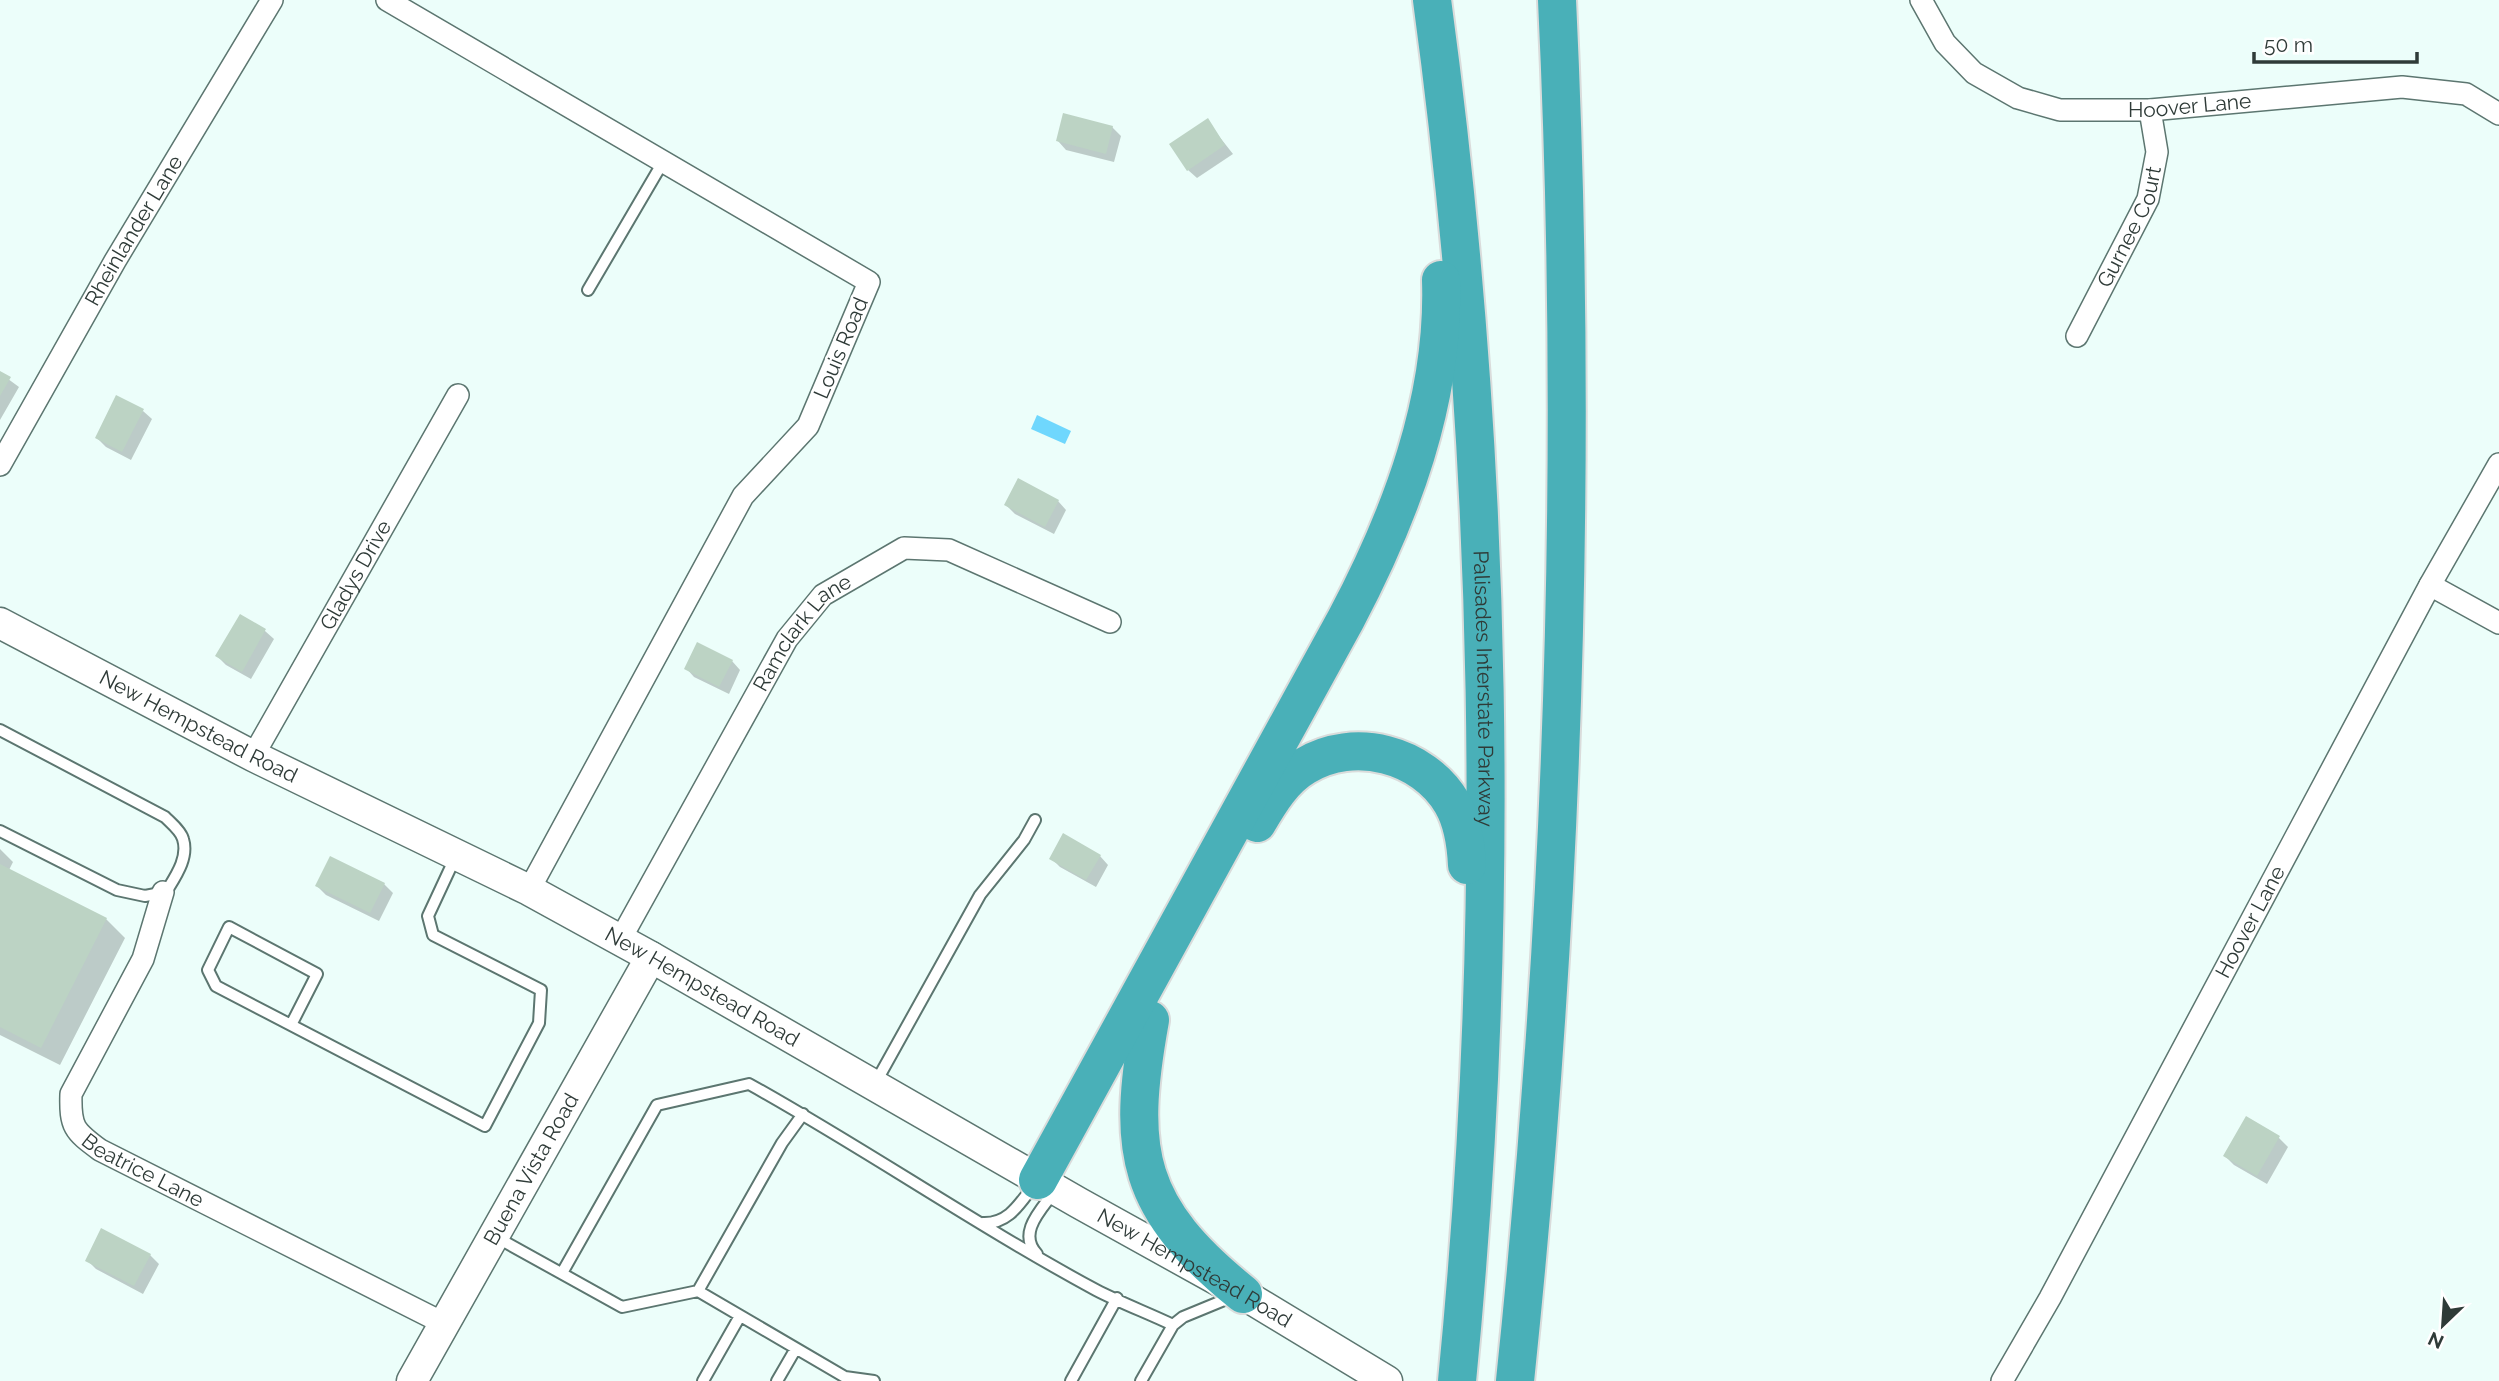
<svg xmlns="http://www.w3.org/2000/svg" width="2499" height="1381" font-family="Raleway,sans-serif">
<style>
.water{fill:#6fd7fd}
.shadow{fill:#0003}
.building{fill:#bcd3c4}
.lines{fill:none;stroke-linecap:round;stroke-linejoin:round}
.lane-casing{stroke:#5c7670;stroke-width:14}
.street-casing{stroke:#5c7670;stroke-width:24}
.secondary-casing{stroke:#5c7670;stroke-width:33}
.highway-casing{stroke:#dadcdb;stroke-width:42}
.lane{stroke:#fff;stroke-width:10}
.street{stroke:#fff;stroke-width:21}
.secondary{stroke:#fff;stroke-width:30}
.highway{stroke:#49b0b8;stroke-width:38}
.labels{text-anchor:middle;stroke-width:5;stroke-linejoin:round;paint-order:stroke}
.street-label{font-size:21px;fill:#2f3b38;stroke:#fff}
</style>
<rect width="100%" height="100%" fill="#ecfefa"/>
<!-- water -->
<path class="water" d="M1037,415l34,16 -6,13 -34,-15z"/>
<!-- shadow -->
<path class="shadow" d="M1207,121l26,33 -36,24 -9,-8z
M1112,127l9,9 -7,26 -48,-12 -8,-9z
M0,373l19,14 -19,33z
M143,411l9,8 -21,41 -25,-13 -9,-9z
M1058,501l8,9 -12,24 -39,-20 -9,-9z
M240,616l25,15 9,8 -23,40 -25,-14 -9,-9z
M732,661l8,9 -11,24 -35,-17 -8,-9z
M0,849l13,13 -4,8 97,49 19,19 -65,127 -60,-30z
M1100,856l8,9 -12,22 -36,-20 -9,-9z
M384,884l9,9 -14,28 -53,-26 -9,-9z
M2246,1119l33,19 9,9 -21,37 -33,-19 -9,-9z
M150,1255l9,9 -16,30 -47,-25 -9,-9z"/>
<!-- building -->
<path class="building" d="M1063,113l50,13 -7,28 -50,-13z
M1208,118l17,27 -38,26 -18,-27z
M0,371l11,6 -11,19z
M116,395l28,14 -22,43 -27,-14z
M1018,478l41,22 -14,27 -41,-22z
M240,614l26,15 -24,43 -27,-16z
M697,642l36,18 -14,27 -35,-18z
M1063,833l38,22 -15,25 -37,-21z
M330,856l55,27 -15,30 -55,-27z
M0,864l107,54 -66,130 -41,-21z
M2246,1116l34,20 -23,40 -34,-20z
M101,1228l50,26 -17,32 -49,-25z"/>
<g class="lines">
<!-- lane casing -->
<g class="lane-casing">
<path id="lane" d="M588,290l75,-128
M0,730l165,87c6,6 16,14 18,22 6,19 -8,38 -17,53l-21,4 -28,-6 -117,-59
M291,1025l26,-51 -88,-47 -21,43 8,16 269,140 54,-103 2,-33 -108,-55 -5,-19 27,-58
M876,1082l104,-187 44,-55 11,-20
M983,1223c26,1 37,-20 51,-38
M496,1237l126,70 76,-16 147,86 29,4
M1037,1254c-20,-21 4,-44 17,-62
M562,1273l95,-168 92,-21c117,65 228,142 347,206 25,13 52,23 77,35
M698,1291l84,-148 21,-29
M703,1381l37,-65
M777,1381l18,-31
M1071,1381l46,-83
M1141,1381l32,-56 10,-8 51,-21"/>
</g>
<!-- street casing -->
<g class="street-casing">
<g id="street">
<path d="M387,0l482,282 -61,144 -65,70 -214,394"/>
<path id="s1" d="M1921,0l24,43 29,30 44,25 42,12h90l252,-23 64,7 33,20"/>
<path id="s2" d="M2077,336l71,-137 9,-47 -7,-42"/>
<path id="s3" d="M0,465l115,-204 157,-261"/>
<path d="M2430,585l69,38"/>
<path id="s4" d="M253,756l205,-361"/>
<path id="s5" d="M163,892l-20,67 -72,135c-1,33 3,37 29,56l345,174"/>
<path id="s6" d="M620,940l167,-301 36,-44 81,-47 45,2 161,72"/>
<path id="s7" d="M2002,1381l48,-83 380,-713 69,-121"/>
</g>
</g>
<!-- secondary casing -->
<g class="secondary-casing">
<g id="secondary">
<path id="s8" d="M0,623l253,133 276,134 122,67 428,246 164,91 144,87"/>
<path id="s9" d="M412,1381l239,-424"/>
</g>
</g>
<!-- highway casing -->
<g class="highway-casing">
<g id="highway">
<path id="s10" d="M1432,0c62,455 70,925 25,1381"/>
<path d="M1257,823c13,-22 26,-44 48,-57 49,-30 118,-12 147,37 11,19 14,41 15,62"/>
<path d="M1150,1020c-24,132 -14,188 93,274"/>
<path d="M1038,1180l308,-561c55,-104 99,-220 95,-339"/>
<path d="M1515,1381c48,-458 64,-921 42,-1381"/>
</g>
</g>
<!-- lane -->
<use href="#lane" class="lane"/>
<!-- street -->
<use href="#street" class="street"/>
<!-- secondary -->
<use href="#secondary" class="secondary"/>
<!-- highway -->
<use href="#highway" class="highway"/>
</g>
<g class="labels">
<!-- street labels -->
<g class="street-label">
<text dy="7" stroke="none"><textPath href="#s1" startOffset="315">Hoover Lane</textPath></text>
<text dy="7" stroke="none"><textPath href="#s2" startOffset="122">Gurnee Court</textPath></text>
<text dy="7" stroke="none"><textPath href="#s3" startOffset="270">Rheinlander Lane</textPath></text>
<text transform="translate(841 348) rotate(-67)" y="7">Louis Road</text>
<text dy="7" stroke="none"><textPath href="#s4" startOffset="208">Gladys Drive</textPath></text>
<text dy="7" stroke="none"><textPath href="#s6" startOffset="359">Ramclark Lane</textPath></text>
<text dy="7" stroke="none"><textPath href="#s10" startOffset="691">Palisades Interstate Parkway</textPath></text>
<text dy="7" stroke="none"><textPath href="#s8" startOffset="224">New Hempstead Road</textPath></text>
<text dy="7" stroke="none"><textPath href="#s7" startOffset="522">Hoover Lane</textPath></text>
<text dy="7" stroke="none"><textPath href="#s8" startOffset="791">New Hempstead Road</textPath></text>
<text dy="7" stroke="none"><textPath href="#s5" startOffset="338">Beatrice Lane</textPath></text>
<text dy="7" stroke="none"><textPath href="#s9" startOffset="243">Buena Vista Road</textPath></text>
<text dy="7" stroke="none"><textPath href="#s8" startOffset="1358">New Hempstead Road</textPath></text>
</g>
</g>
<!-- north arrow -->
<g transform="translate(2443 1325) rotate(205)" stroke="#ffffff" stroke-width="5" paint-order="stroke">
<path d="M0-5L12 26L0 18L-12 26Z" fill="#2f3b38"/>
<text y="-10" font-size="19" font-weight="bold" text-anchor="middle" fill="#2f3b38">N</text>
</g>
<!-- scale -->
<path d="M2254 52v10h163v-10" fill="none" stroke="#2f3b38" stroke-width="3.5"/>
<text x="2264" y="52" font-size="21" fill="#2f3b38" stroke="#ffffff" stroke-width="5" paint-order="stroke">50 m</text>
</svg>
